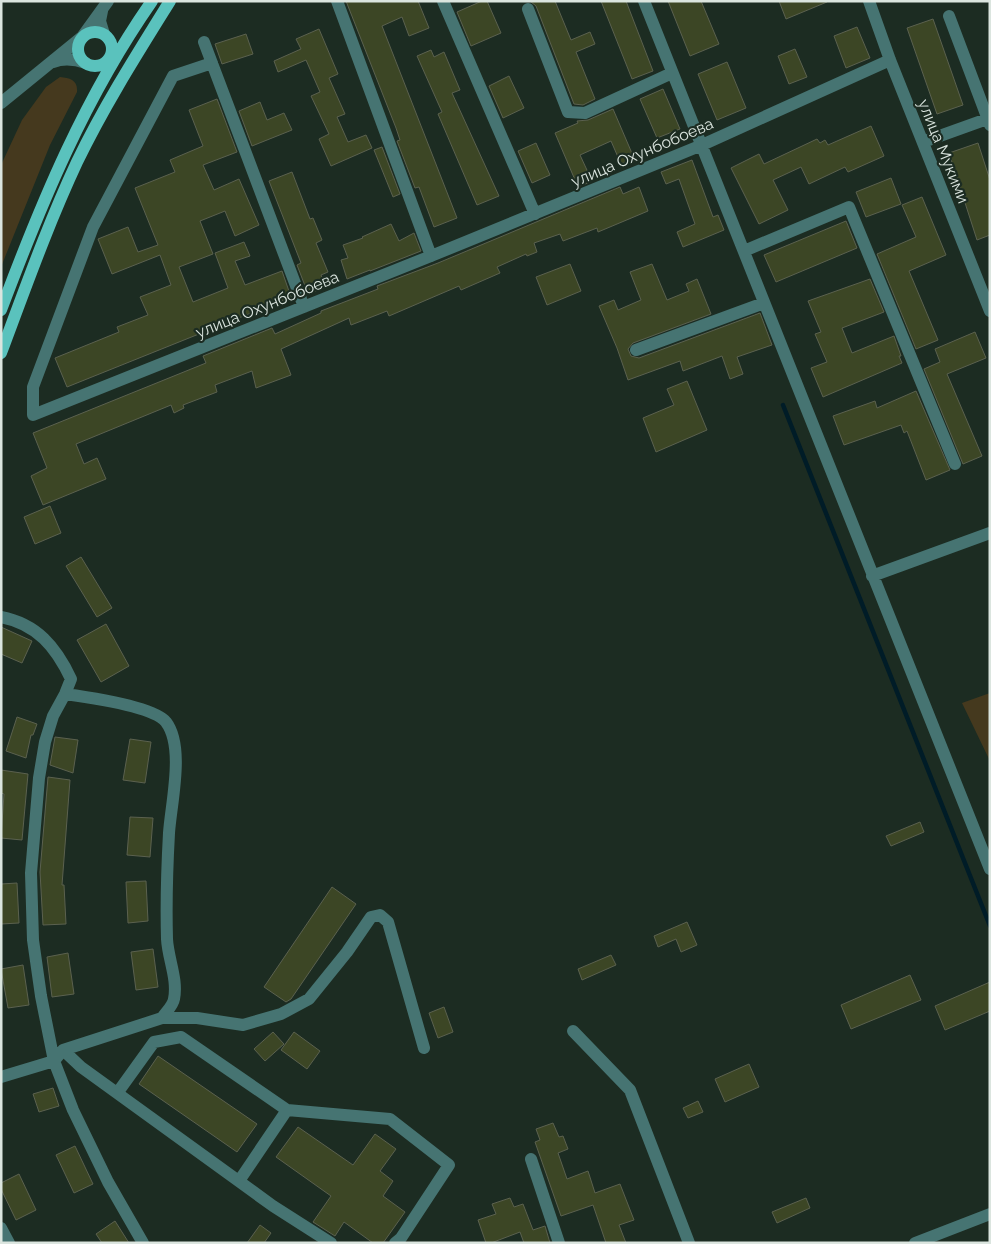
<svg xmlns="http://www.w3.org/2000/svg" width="991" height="1244" font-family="Raleway,sans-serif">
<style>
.green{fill:#45391e}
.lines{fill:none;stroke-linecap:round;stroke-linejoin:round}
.stream{stroke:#001c27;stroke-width:4.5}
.building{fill:#3c4625;stroke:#5b614f}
.minor{stroke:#467472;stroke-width:12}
.major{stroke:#5ac2bd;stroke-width:12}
.labels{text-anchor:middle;stroke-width:4.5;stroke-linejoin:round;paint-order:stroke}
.street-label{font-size:16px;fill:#dbe5df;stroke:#1c2c22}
</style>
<rect width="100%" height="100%" fill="#1c2c22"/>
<!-- green -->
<path class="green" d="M60,77c10,1 18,3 17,15l-27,53 -49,122 1,-104 20,-43 24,-33z
M990,693v68l-28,-58z"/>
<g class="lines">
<!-- stream -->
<path class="stream" d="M783,405l207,521"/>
</g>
<!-- building -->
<path class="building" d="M346,1h72l11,27 -20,8 -7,-19 -20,9 75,192 -23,9 -15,-40 -4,1 -18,-47 3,-1 -4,-12z
M482,1h5l14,32 -30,13 -14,-34z
M530,1h25l16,39 19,-8 5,12 -19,8 19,47 -12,6 -9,-1 -38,-98z
M601,1h25l27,70 -21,8z
M668,1h33l18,43 -29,12z
M779,1h48v1l-41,17z
M933,19l30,86 -26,9 -30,-86z
M857,27l13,31 -24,10 -12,-32z
M319,29l19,45 -9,4 16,36 -8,3 11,25 18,-7 6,13 -41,18 -12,-27 10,-5 -18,-38 9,-4 -14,-32 -28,12 -4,-11 27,-12 -5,-10z
M246,34l7,20 -31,10 -7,-20z
M795,49l12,28 -18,7 -11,-28z
M431,50l3,7 10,-5 16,38 -8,3 47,103 -22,9 -39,-91 4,-2 -25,-56z
M727,62l19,46 -29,12 -19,-46z
M509,76l15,32 -21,10 -14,-32z
M663,89l17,40 -23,9 -17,-39z
M217,99l20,53 -34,13 11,25 25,-11 20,46 -24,11 -10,-25 -25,10 13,33 -34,13 14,35 35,-14 -13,-35 29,-11 6,14 -15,5 10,24 37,-14 9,26 -224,90 -12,-29 64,-26 -2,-5 31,-12 -8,-18 31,-12 -11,-30 -48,19 -14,-35 30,-12 10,25 20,-7 -23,-57 40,-16 -5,-12 33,-14 -14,-36z
M260,102l7,18 17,-7 8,17 -40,16 -13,-35z
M613,109l21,49 -13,6 -10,-23 -31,14 12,26 -14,6 -23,-54 23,-10 -1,-2 11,-1z
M871,126l13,30 -36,16 -3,-5 -36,17 -8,-17 -28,13 15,30 -29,14 -28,-56 28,-14 5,10 53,-25 3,4 5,-3 3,5z
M536,143l14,32 -18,8 -14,-32z
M978,143l12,37v55l-13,5 -28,-87z
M382,147l18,47 -7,3 -19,-47z
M692,160l21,57 5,-2 6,15 -41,17 -6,-15 18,-8 -16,-45 -13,5 -5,-12z
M292,172l18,47 3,-1 9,22 -6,3 12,29 -7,3 5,12 -13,5 -1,-3 -5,2 -10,-26 4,-2 -32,-82z
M891,178l10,26 -35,13 -10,-25z
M620,187l3,7 16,-7 9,24 -50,21 -1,-4 -34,13 -3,-7 -26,9 3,9 -10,4 -1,-2 -29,13 3,6 -39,17 -2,-4 -70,30 -2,-5 -36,14 -2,-7 -68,31 10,26 -35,13 -4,-17 -37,14 2,7 -34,13 1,3 -10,5 -3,-8 -95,39 8,20 13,-6 9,21 -63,26 -12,-29 16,-8 -14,-35 173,-70 -3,-7 69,-28 3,6 46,-21v-2l57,-22 -1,-3 61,-23z
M922,197l24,58 -37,16 29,69 -22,9 -39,-95 39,-17 -14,-32z
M846,221l11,27 -81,34 -12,-27z
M391,224l8,17 15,-8 7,18 -51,20v-1l-23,9 -6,-19 7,-2 -5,-13 20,-7 -1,-1z
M570,264l11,27 -34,14 -11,-28z
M652,264l15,36 22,-9 -3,-7 11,-5 14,35 -78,29 -5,6 3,7 8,2 121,-45 12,32 -35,12 6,17 -13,5 -8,-23 -39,15 -3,-10 -52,19 -11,-32 -18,-42 15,-6 4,10 23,-10 -11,-28z
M870,279l14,33 -42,16 10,25 42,-17 7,20h-2l3,7 -79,34 -12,-29 16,-6 -12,-28 6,-2 -13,-31z
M975,332l11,26 -39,16 35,82 -19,8 -39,-95 16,-7 -5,-13z
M687,381l20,49 -51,22 -13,-34 31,-13 -7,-16z
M916,391l34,79 -24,10 -19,-49 -3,2 -3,-8 -57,20 -11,-29 42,-15 2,7z
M50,506l11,27 -26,11 -11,-27z
M81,557l31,51 -15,9 -31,-51z
M106,624l23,42 -28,16 -24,-42z
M1,627l31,14 -10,22 -21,-9z
M17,717l20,7 -4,11h-2l-5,23 -20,-7z
M55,737l23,3 -5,33 -23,-8z
M130,739l21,3 -6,41 -22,-3z
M1,770l27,4 -6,66 -21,-2 3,-44 -3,-1z
M48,777l22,3 -8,105h2l2,39 -23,1 -3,-53z
M130,817l23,1 -3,39 -23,-2z
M920,822l4,10 -33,14 -5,-10z
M146,881l2,40 -20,2 -2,-41z
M17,883l2,40 -18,1v-40z
M332,887l24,17 -65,95 -5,3 -22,-15z
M687,922l10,23 -16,7 -5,-13 -18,8 -4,-11z
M153,949l5,38 -22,3 -5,-38z
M68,953l6,41 -22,3 -5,-40z
M611,955l5,10 -34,15 -4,-11z
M23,965l6,40 -21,3 -7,-39z
M910,975l11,25 -70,29 -10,-24z
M990,982v29l-45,19 -10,-24z
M444,1007l9,25 -15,6 -9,-25z
M273,1032l11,12 -19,17 -11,-12z
M294,1032l26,19 -13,18 -26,-19z
M158,1056l99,68 -20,28 -98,-68z
M749,1064l10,23 -34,15 -10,-23z
M53,1088l6,18 -20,6 -6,-18z
M698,1101l5,11 -15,6 -5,-10z
M553,1123l6,14 4,-1 5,13 -10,4 9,26 21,-8 7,22 25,-9 14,36 -15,5 7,18h-20l-13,-38 -32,11 -26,-74 5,-2 -4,-11z
M298,1127l55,38 22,-31 21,15 -16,22 13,10 -10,15 22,16 -22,31h-10l-29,-21 -9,14 -22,-14 18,-26 -55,-39z
M75,1146l18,38 -19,9 -18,-38z
M19,1174l17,36 -20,10 -15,-31v-6z
M510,1198l4,9 9,-3 10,26 12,-4 5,17h-26l-4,-11 -29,11h-5l-8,-23 18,-6 -4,-10z
M806,1198l4,10 -33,15 -5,-11z
M115,1221l14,22h-27l-6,-9z
M260,1225l11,8 -7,10h-17z"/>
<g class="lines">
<!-- minor -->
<path class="minor" d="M337,1l94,255
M443,1l92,213
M644,1l346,868
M869,1l21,59 100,251
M528,9l40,103 17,1 87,-40
M102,11l-2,10 4,13
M949,16l41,109
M204,42l100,265
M53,62c11,-4 21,-3 33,1
M212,63l-39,13 -80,151 -60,160v28l398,-159 271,-111 188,-85
M1,103l81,-66 26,-36
M923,142l67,-24
M744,251l105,-44 106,257
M636,350l128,-47
M872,576l118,-43
M1,617c36,7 55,30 70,62l-6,15 -12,22 -8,26 -6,36 -8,95 2,67 8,56 13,65 19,49 35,72 35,61
M65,694c22,3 88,12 101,28 19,25 5,81 3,111 -2,36 -3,71 -2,106 1,20 11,40 7,60 -1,7 -9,14 -12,19
M573,1031l57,59 59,153
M63,1050l18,17 192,139 58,37
M1,1077l53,-16 9,-11 99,-32h35l46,7 38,-11 28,-15 38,-47 24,-35 9,-2 8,7 36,126
M118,1092l36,-50 27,-5 106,73 103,9 59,46 -48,73 -6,5
M531,1159l28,84
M239,1181l48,-71
M1,1228l8,15
M915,1243l75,-29"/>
<!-- major -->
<path class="major" d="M78 49a17 17 0 1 1 34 0a17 17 0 1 1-34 0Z
M1,310c41,-109 84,-213 151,-309
M1,353c24,-64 47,-129 76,-191 27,-56 60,-108 93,-161"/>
</g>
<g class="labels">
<!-- street labels -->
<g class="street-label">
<text transform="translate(944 151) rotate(68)" y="6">улица Мукими</text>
<text transform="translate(642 152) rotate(-23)" y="6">улица Охунбобоева</text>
<text transform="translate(267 304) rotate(-22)" y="6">улица Охунбобоева</text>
</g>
</g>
<!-- border -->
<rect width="991" height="1244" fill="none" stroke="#dbe5df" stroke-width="5"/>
</svg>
